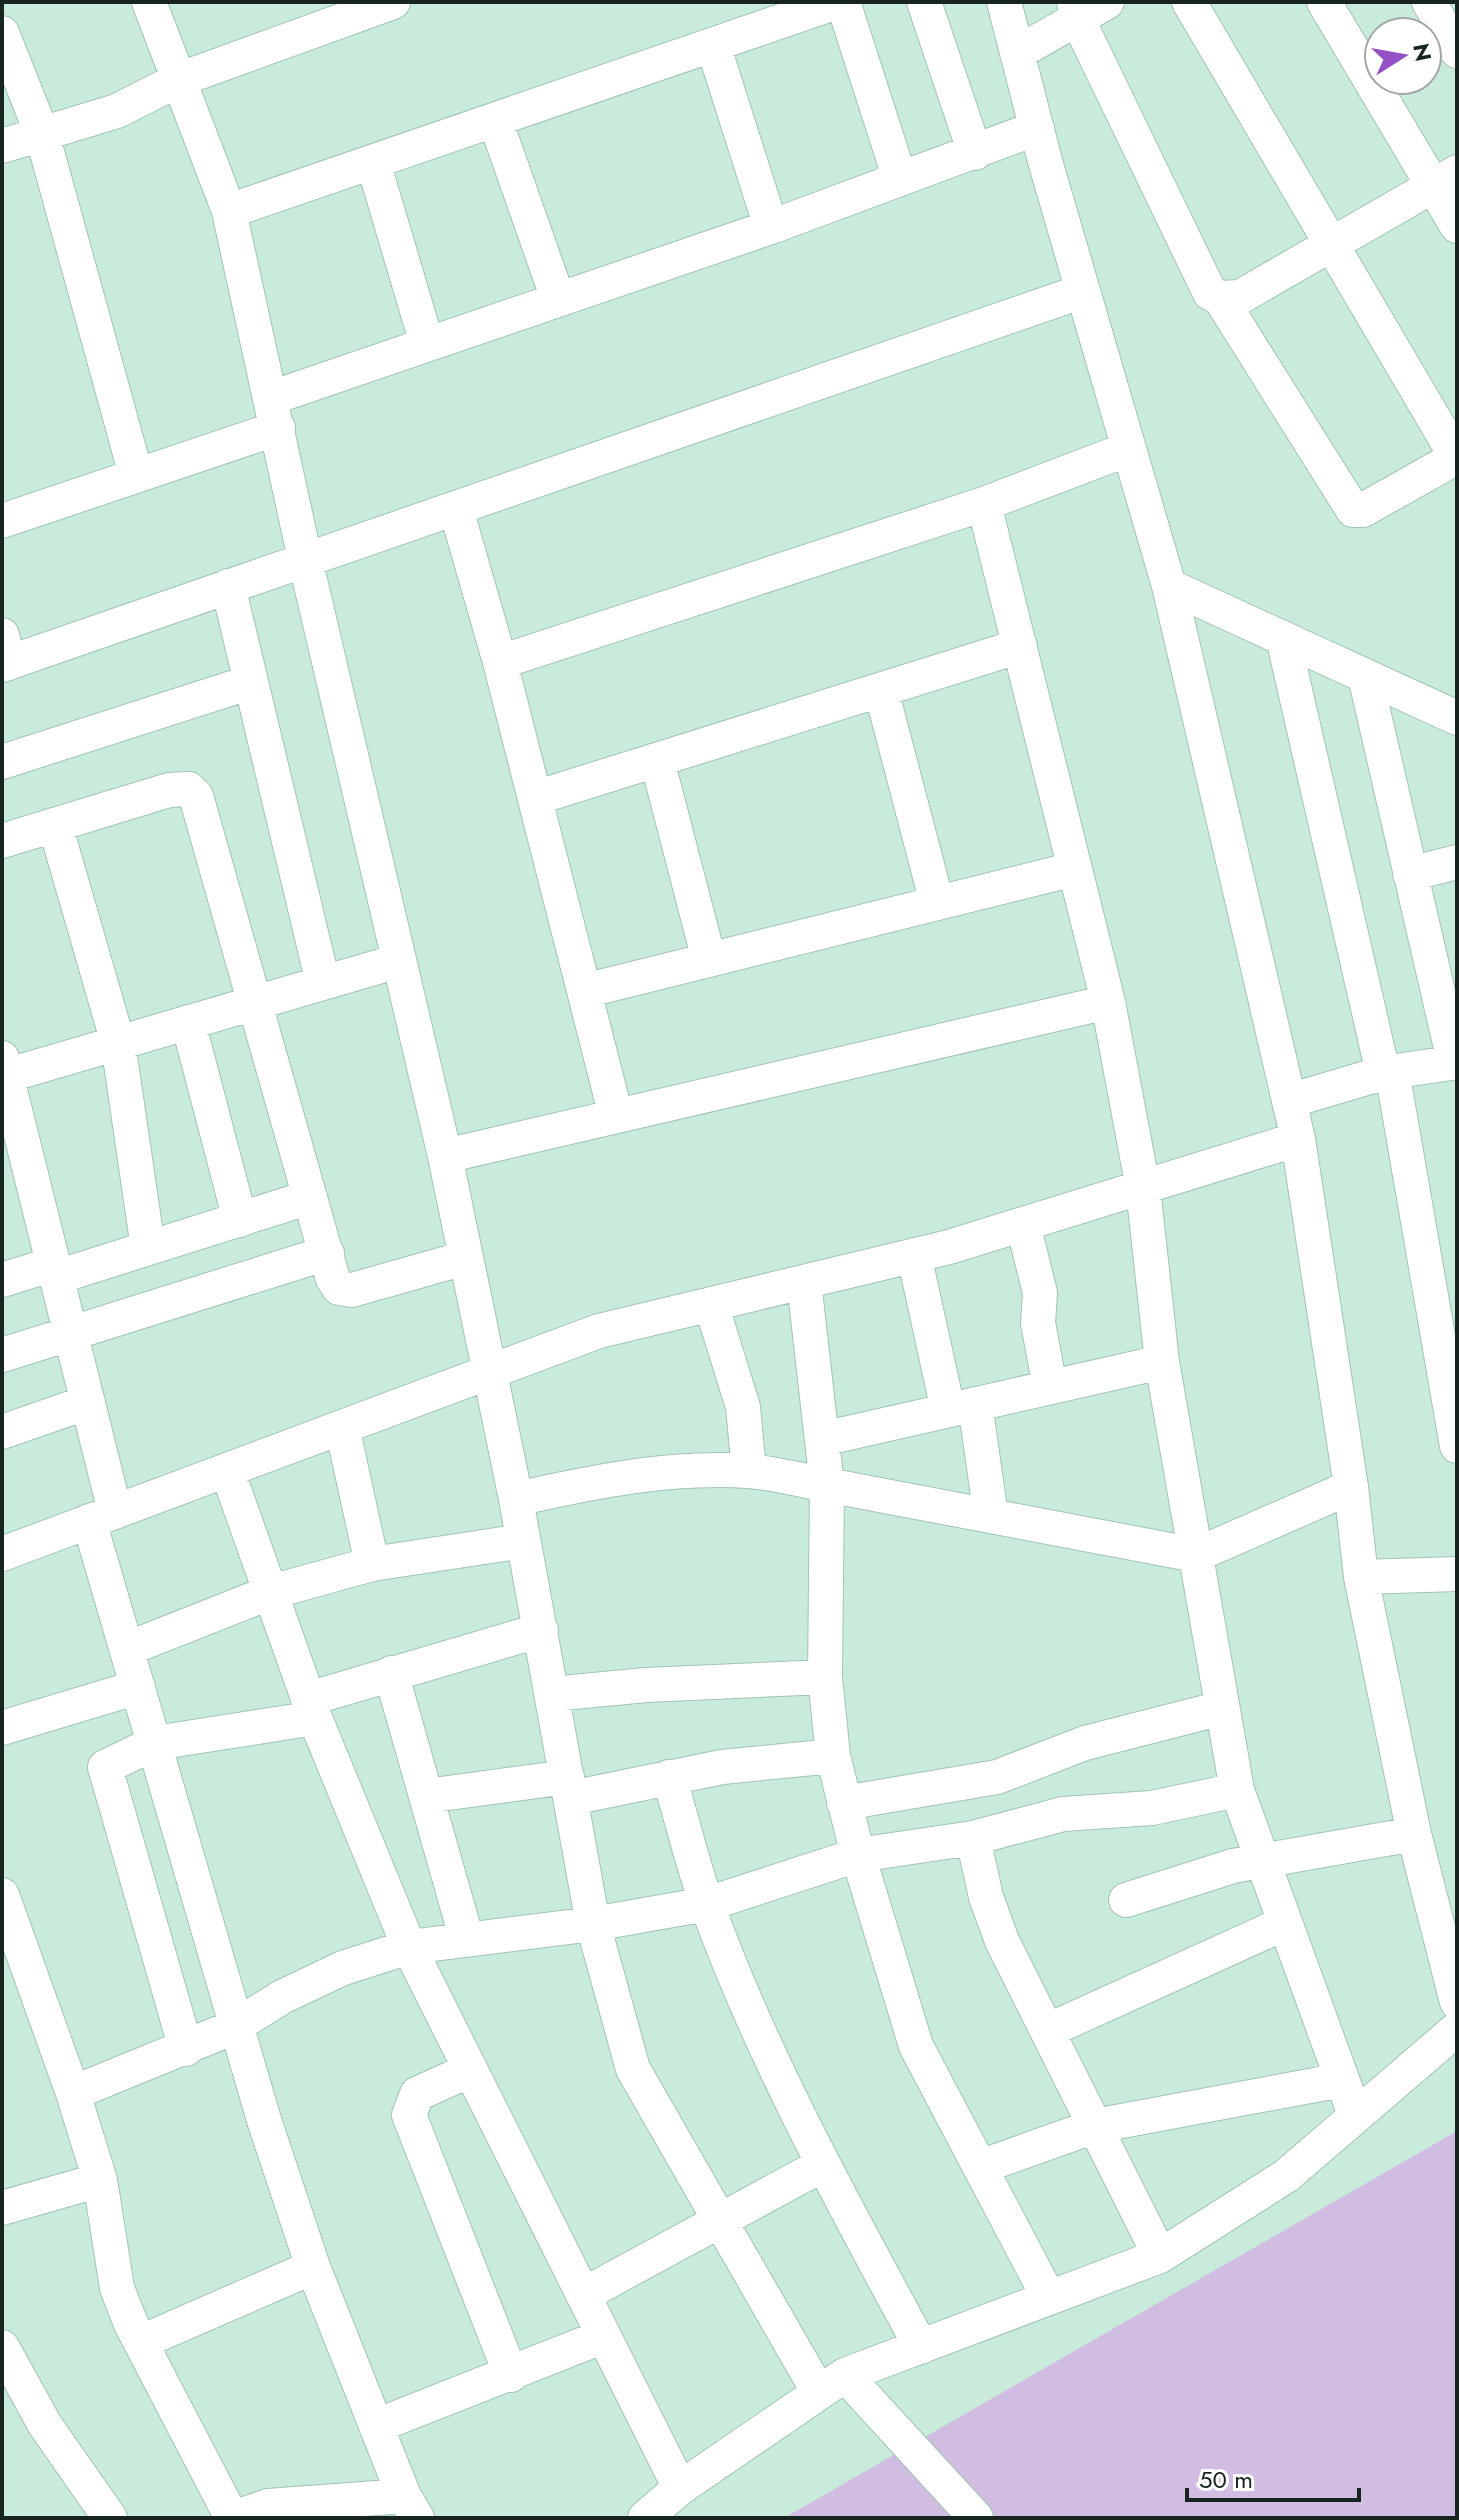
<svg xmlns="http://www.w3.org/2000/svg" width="1459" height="2520" font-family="Jost,sans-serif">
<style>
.green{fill:#d0bde1}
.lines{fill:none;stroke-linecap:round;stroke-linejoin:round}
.minor-casing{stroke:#a2c4b5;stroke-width:36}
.minor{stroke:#fff;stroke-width:34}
</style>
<rect width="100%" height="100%" fill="#c9ebdc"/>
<!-- green -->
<path class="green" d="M1457,2131v387h-673z"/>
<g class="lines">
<!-- minor casing -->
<g class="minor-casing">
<path id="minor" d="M149,2l80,209 76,348 140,597 71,343 77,425 40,145 185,322
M843,2l57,177
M924,2l51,151
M1074,2l3,16 133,275 10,5 20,-1 217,-125
M1189,2l268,456
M1324,2l133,224
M1429,2l28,49
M2,33l40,101 94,341
M713,45l58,182
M1017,53l90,-51
M495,120l63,179
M2,146l115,-35 61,-31 215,-78
M373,162l54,182
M229,211l608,-209
M1220,298l133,212h10l94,-53
M271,398l500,-171 266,-99
M1128,449l-144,55 124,498 35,186 19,174 75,428 118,325
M456,509l44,153 484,-158
M2,521l276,-93
M228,586l95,397
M1169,586l288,132
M2,635l7,28
M1283,638l100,435
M500,662l116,454
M2,665l1081,-374
M1365,676l89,385
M881,690l56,213
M657,760l52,200
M2,762l249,-80
M535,798l485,-152
M55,825l63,218 30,205
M2,841l167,-51 20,-1 7,7 137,483 6,9 13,2 113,-32
M1410,874l47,-12
M584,991l490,-122
M188,1022l52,198
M2,1058l113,454
M1392,1071l65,375
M2,1077l396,-116
M1289,1101l94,-28 74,-11
M1298,1139l53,348
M445,1156l663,-154
M1023,1224l17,69 -2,30 12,64
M914,1255l34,155
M57,1277l253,-80
M2,1280l51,-16
M804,1282l23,203 369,70 155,-68 10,90 96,-3
M711,1304l32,103 6,64
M2,1355l325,-102
M975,1404l16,112
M342,1427l30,137
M2,1432l86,-30
M822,1439l340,-77
M227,1470l88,248 94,229 184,-23 114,-20 151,-49 115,-17 90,-24 89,-6 85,-18
M516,1499c76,-17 153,-33 232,-28 26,2 53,9 79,14l-2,192 8,79 25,99 58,191 133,252
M89,1521l175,599 49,147 91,229 13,22
M2,1554l597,-223 350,-84 349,-108 -129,-553 -124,-425 -41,-159
M1361,1577l53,257 43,168
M127,1649l144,-57 101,-28 151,-23
M391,1673l76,267
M552,1694l94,-9 179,-8
M308,1699l233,-69
M2,1728l136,-41
M669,1777c13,42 23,86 38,128 56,154 136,298 214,442
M426,1796l141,-19
M571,1798l151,-31 111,-11
M844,1803l153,-26 88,-34 137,-35
M973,1838l13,59 16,44 158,315
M2,1895l71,198 27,87 17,108 14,36 101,194
M1126,1900l107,-34 181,-32
M1047,2031l238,-108
M186,2049l-81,-282 50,-24 160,-25
M470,2070l-53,24 -8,21 102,260
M73,2093l161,-66 48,-30 61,-29 66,-21 271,541
M980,2167l115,-41 247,-46
M2,2208l98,-28
M583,2295l239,-130
M141,2342l172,-75
M2,2347l43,78 65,93
M845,2375l131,143
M376,2426l228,-90
M233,2518l35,-12 136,-10
M645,2518l35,-30 165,-113 315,-119 126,-80 171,-147"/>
</g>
<!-- minor -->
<use href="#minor" class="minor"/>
</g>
<!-- border -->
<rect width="1459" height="2520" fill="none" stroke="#17241f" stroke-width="8"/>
<!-- north arrow -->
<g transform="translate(1403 56) rotate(79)"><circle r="38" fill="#ffffff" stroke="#a2a7a5" stroke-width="2"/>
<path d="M0-6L14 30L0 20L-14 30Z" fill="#9450c5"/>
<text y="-12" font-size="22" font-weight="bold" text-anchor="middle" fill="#17241f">N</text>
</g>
<!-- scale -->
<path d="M1187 2488v12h172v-12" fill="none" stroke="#17241f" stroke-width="4"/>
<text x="1199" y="2488" font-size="24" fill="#17241f" stroke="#ffffff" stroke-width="6" paint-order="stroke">50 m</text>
</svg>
